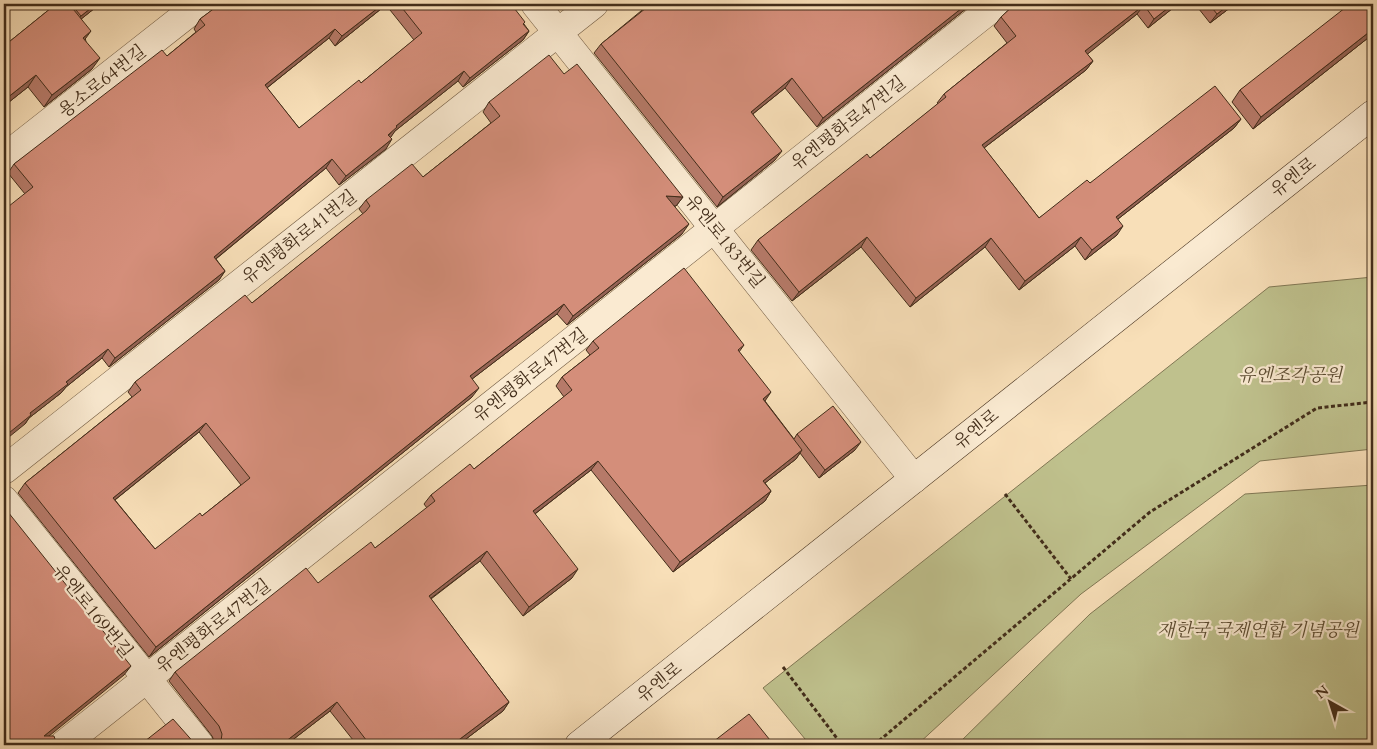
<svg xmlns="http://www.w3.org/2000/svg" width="1377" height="749" font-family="Cardo,'Noto Serif KR',serif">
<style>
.green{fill:#bfc18d;stroke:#807754}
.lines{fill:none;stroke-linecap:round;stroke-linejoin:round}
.minor-casing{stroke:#705a42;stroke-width:29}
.secondary-casing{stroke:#422d1a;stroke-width:29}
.path{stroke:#422d1a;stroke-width:3;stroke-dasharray:4 2.5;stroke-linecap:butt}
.minor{stroke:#faead1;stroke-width:28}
.secondary{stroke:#faead1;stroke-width:28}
.wall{fill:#b67a69;stroke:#422d1a;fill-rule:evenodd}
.shaded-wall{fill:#946355;stroke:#422d1a}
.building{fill:#d48e7a;stroke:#422d1a;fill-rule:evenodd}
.labels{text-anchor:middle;stroke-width:4.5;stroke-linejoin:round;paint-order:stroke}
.street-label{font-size:18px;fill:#422d1a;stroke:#faead1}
.park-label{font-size:18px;font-style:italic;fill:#5b4b31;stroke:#faead1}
</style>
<rect width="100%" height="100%" fill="#f8dfb8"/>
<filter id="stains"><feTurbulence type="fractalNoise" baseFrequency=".004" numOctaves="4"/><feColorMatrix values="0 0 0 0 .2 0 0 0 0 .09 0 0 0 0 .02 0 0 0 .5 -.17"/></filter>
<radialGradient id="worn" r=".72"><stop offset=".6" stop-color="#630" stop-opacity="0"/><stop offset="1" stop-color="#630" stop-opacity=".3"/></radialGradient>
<!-- green -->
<path class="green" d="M1373,277v172l-113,12 -179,133 -164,151h-107l-47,-57 506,-401z
M1373,485v260h-416l133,-131 155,-120z"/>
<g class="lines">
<!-- minor casing -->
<g class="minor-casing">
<path id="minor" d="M535,4l379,475
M4,158l196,-154
M4,470l590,-466
M4,500l196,245
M63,745l934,-741"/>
</g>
<!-- secondary casing -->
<g class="secondary-casing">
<path id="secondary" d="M579,745l794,-631"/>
</g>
<!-- path -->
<path class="path" d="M1005,494l66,85
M783,667l59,78
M874,745l276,-233 167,-104 56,-6"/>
<!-- minor -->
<use href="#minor" class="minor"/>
<!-- secondary -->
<use href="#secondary" class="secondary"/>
</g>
<!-- wall -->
<path class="wall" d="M56,4h44l-19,15 11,50 -48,38 -16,-20 -24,19v-60z
M215,4h296l13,20 5,7 -6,9 -60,47 -5,-6 -63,50 -5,6 -4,12 -47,36 -13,-17 -110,91 9,12 -6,9 -110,87 -7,-9 -36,29 -5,6 -32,25 -4,6v-230l-17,-21 6,-9 153,-108 29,-24 -2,-3 6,-10 15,-11zM386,5l28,35 -53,43 -62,45 -32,-40 62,-50 6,8z
M645,4h327l-155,123 -32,-39 -32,26 22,46 -58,47 -123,-154 7,-9 46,-38z
M1012,4h166l-30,24 -11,-14 -50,40 6,7 -7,9 -102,78 55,70 51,-35 151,-64 -7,9 -116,91 -1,16 -32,25 -10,-14 -56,44 -34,-43 -75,60 -49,-60 -69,54 -41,-51 7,-10 112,-82 68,-54 -1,-1 7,-9 63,-51 -13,-17 7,-9 11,-10z
M1195,4h40l-25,19z
M1373,4v30l-120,95 -21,-27 8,-12z
M564,74l119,123 -7,9h-2l8,28 -115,91 -10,-11 -85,65v18l-323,260 -131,-164 7,-10 107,-86 -4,-5 7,-10 117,-79 111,-89 -4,-5 7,-9 57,-23 68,-54 -8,-11 6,-10zM199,432l42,53 -39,31 -47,33 -40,-49z
M593,341l151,4 -5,7 26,49 29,38 3,-5 58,16 -36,28 -19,-25 -4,6 -31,24 6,8 -6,10 -92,71 -82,-102 -56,44 37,64 -49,38 -43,-55 -49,38 78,103 -6,9 -45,34h-101l-27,-34 -44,34h-71v-2l-3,-7 -43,-55 6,-9 200,-124 52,-40 -3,-4 7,-9 43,-26 90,-72 -8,-11 6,-9 28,-22 -4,-5z"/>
<!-- shaded-wall -->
<path class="shaded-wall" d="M96,4h4l-25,20 6,-8z
M383,4h4l-52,42 7,-10z
M967,4h5l-155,123 6,-9z
M1173,4h5l-30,24 6,-9z
M1230,4h5l-25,19 7,-9z
M1144,5l-7,9 -58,47 6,-10z
M335,29l-6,9 -71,57 7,-10z
M1373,29v5l-120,95 8,-12z
M91,31l-8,11v-4z
M529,31l-6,9 -60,47 7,-9z
M100,58l-8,11 -48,38 8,-12z
M1093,61l-7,9 -110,84 6,-9z
M464,71l-6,10 -63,50 -4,6 -9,7 14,-18z
M36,75l-8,12 -24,19v-3l3,-5z
M792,78l-7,10 -41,33 7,-9z
M1241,119l-7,9 -125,98 7,-9z
M392,139l-6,10 -47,36 7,-9z
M782,151l-7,9 -58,47 6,-10z
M332,159l-6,9 -119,98 7,-9z
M666,196l17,1 -7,9h-16z
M689,224l-7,10 -115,91 6,-9z
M1123,226l-6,9 -32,25 7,-10z
M867,237l-6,10 -69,54 7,-9z
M1081,237l-6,9 -56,44 6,-9z
M991,238l-6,9 -75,60 6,-9z
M225,271l-6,9 -110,87 6,-9z
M564,304l-7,10 -94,72 7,-10z
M108,349l-6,9 -36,29 -5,6 -32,25 -4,6 -21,17v-4l26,-24 36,-31z
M479,388l-7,9 -323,260 7,-10z
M771,392l-6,9 -2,-2z
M206,423l-7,9 -93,75 7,-9z
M861,442l-6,8 -36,28 6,-8z
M802,450l-6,9 -40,31 7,-9z
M598,461l-7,9 -64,50 6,-9z
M771,491l-6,10 -92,71 7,-10z
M487,551l-7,10 -58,44 7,-9z
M578,569l-6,9 -49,38 6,-9z
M131,666l-7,9 -86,70 6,-9z
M337,702l-7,9 -44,34h-5z
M509,702l-6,9 -45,34h-6z"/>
<!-- building -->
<path class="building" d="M56,4h13l22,27 -8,7 17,20 -48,37 -16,-20 -29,23 -3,-4v-48z
M71,4h25l-15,12z
M219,4h164l-41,32 -7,-7 -70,56 34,43 60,-48 2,3 61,-50 -23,-29h112l14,18 -2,2 6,7 -59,47 -6,-7 -68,55 1,1 -9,8 4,4 -46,37 -14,-17 -118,98 11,14 -110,87 -7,-9 -42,33 2,2 -38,29 1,2 -27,22v-227l29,-23 -19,-23 148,-114 5,6 38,-31 -5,-6 16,-12z
M651,4h316l-144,114 -31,-40 -41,34 31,39 -59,46 -122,-153z
M1015,4h158l-19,15 -10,-14 -59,46 8,10 -111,84 57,73 48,-38 3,3 125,-97 26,33 -125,98 7,9 -31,24 -11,-13 -56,44 -34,-43 -75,60 -49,-61 -68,55 -41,-52 109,-86 3,4 76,-61 -2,-3 72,-58 -15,-19z
M1209,4h21l-13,10z
M1350,4h23v25l-112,88 -21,-27z
M549,55l15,19 13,-10 106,133 -17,-1 23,28 -116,92 -9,-12 -94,72 9,12 -323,259 -131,-164 116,-93 -6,-8 110,-87 7,8 114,-92 4,-5 -4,-6 46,-36 11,13 77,-61 -11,-14zM206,423l44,55 -48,38 -2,-3 -45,36 -42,-51z
M684,268l60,77 -6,5 33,42 -8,7 39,51 -39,31 8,10 -91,71 -82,-101 -65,50 45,58 -49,38 -42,-56 -58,45 80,106 -57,43h-82l-33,-43 -56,43h-63l3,-4 1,-7 -3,-8 -44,-54 131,-104 12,15 53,-41 4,6 60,-47 -4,-6 39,-31 4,5 98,-79 -10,-13 37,-29 -6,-7z
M833,406l28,36 -36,28 -28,-36z
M4,507l127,159 -87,70h10l3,9h-53z
M749,714l25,31h-65z
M173,719l23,26h-56z
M89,740l4,5h-12z"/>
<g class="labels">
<!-- street labels -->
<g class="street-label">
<text transform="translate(102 81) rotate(-38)" y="6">용소로64번길</text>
<text transform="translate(848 123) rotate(-38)" y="6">유엔평화로47번길</text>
<text transform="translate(1293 177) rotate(-38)" y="6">유엔로</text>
<text transform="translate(299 237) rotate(-38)" y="6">유엔평화로41번길</text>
<text transform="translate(725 241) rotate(51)" y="6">유엔로183번길</text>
<text transform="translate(530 375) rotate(-38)" y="6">유엔평화로47번길</text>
<text transform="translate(976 429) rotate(-39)" y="6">유엔로</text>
<text transform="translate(93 611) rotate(51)" y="6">유엔로169번길</text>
<text transform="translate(213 626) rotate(-38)" y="6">유엔평화로47번길</text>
<text transform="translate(659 682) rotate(-39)" y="6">유엔로</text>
</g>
<!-- park labels -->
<g class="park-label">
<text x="1290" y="381">유엔조각공원</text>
<text x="1258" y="636">재한국 국제연합 기념공원</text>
</g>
</g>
<!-- margin -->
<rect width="1377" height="749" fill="none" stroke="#f8dfb8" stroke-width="20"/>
<rect x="5" y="5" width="1367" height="739" fill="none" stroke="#422d1a" stroke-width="2.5"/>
<rect x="10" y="10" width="1357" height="729" fill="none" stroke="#422d1a"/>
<!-- north arrow -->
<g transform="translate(1330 702) rotate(321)" stroke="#faead1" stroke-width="4" paint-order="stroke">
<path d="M0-4L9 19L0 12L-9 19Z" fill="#422d1a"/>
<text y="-8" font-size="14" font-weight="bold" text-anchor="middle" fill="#422d1a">N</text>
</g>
<rect width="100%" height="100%" filter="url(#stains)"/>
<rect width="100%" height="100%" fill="url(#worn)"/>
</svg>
